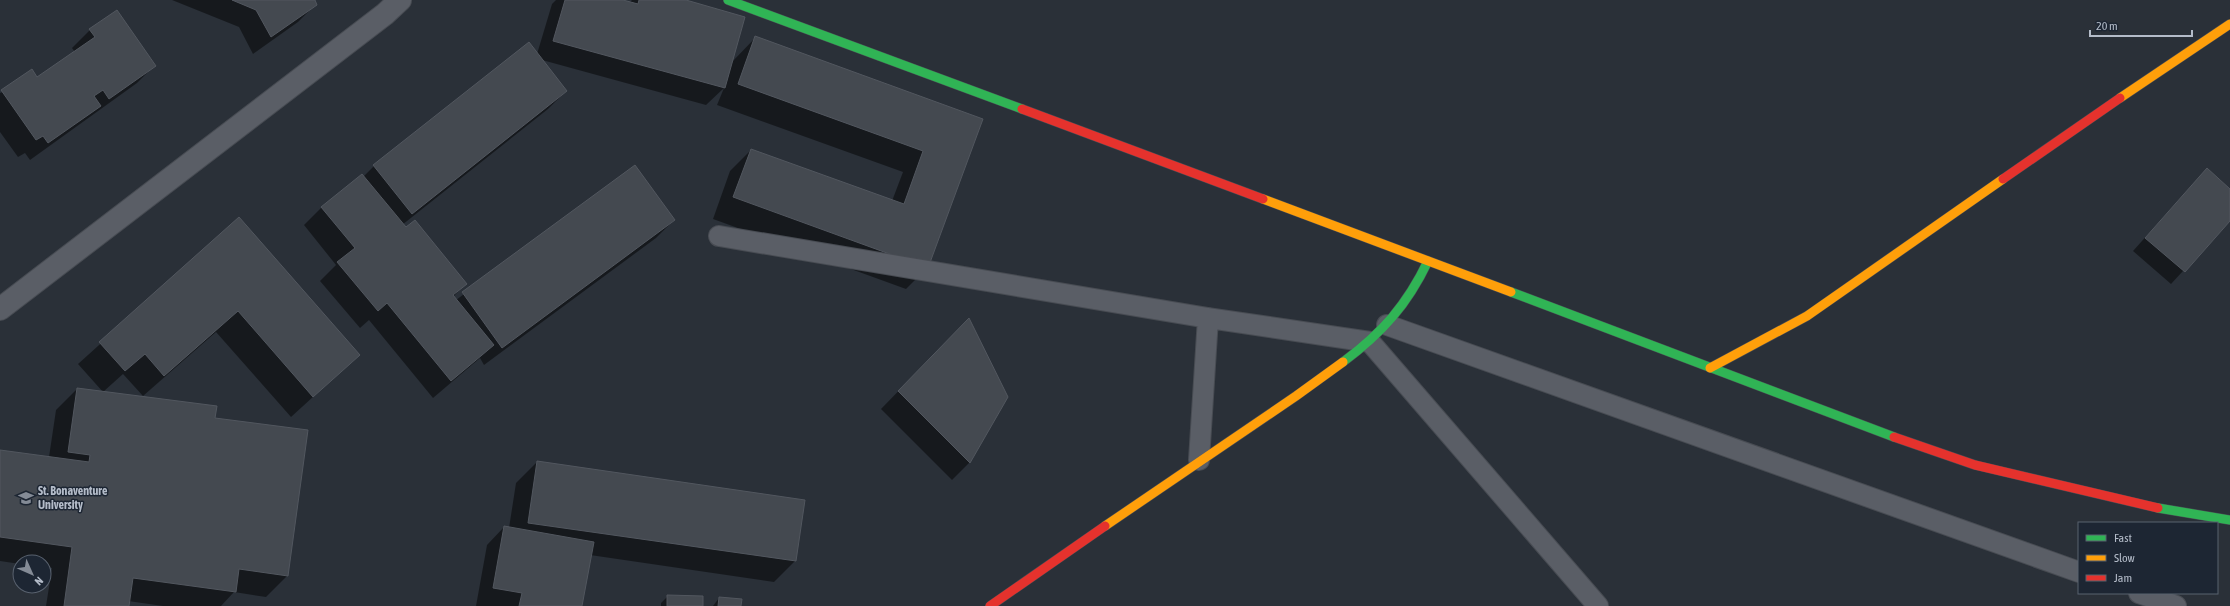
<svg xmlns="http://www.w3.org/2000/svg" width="2230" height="606" font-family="'Asap Condensed',sans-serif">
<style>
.shadow{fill:#0007}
.building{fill:#444950;stroke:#52575f}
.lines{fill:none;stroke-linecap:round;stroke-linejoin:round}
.lane-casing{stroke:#484c53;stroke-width:22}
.street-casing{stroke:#484c53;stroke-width:24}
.fast-casing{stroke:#484c53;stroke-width:10}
.slow-casing{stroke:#484c53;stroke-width:10}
.jam-casing{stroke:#484c53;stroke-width:10}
.lane{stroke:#5a5e66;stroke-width:20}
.street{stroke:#5a5e66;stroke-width:22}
.fast{stroke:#30b455;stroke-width:9}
.slow{stroke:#ff9f0a;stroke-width:9}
.jam{stroke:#e5322d;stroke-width:9}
.labels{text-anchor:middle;stroke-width:3;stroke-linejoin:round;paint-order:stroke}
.poi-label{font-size:12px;font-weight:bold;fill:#b4bcc9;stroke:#1d2633;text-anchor:start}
</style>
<rect width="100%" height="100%" fill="#2a3038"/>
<!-- shadow -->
<path class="shadow" d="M172,0h142l2,4 -18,18 -45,32 -14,-27z
M556,0h63l10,3 3,-3h50l49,63 25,-26 226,82 -55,149 -21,21 -193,-70 17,-48 21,-21 141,51 11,-29 -186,-67 7,-17 -18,17 -164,-45 24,31 -18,18 -146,116 63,59 -12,13 3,3 179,-133 39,53 -18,18 -172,127 -4,-7 -47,40 -64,-78 -9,8 -40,-47 16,-16 -32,-40 18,-18 41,-30 11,-11 163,-112 15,-50z
M117,11l38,54 -18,18 -107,77 -5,-7 -7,4 -18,-25v-39l37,-15 38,-26 -3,-4 18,-18z
M2194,183l36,7v30l-59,64 -38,-33z
M239,219l120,136 -68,62 -75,-85 -73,64 -20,-22 -20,18 -25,-28z
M951,337l19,125 -18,18 -71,-71z
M77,389l137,30 73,157 -21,21 -32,-5 -13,14h-58l-35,-5v5h-82l6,-38 -8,-1v-5h-24v2l-20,-3v-110l49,6 7,-47z
M537,462l258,99 -21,21 -184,-27 -9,51h-105l11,-61 17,-18 5,1 7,-45z
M668,596l34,10h-41v-3z
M719,598l21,8h-27z"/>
<!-- building -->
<path class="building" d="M232,0h83l2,5 -46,32 -15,-27z
M565,0h58l15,4 1,-4h47l59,17 -20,71 -172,-47z
M117,10l39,56 -47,33 -6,-9 -9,6 7,10 -53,37 -5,-7 -7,4 -35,-50 31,-21 5,8 58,-40 -6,-8z
M755,36l228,83 -55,149 -195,-71 18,-48 153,55 19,-53 -185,-67z
M529,42l38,49 -155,123 -39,-49z
M635,165l40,55 -173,128 -40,-56z
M2207,168l23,21v32l-45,51 -40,-34z
M362,174l44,53 9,-7 52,64 -14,11 41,50 -43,36 -64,-78 -9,8 -41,-49 18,-14 -34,-41z
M239,217l121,138 -47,42 -75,-86 -74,65 -19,-22 -20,17 -26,-29z
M969,318l39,79 -38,66 -72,-72z
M77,388l140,18 -2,12 93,12 -20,146 -49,-7 -3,23 -103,-14 -4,28h-65l8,-59 -72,-10v-87l89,12 1,-7 -22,-3z
M537,461l268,39 -9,61 -268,-38z
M504,526l90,16 -12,64h-63l3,-13 -29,-5z
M667,595l36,1v10h-36z
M719,597l23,2 -1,7h-23z"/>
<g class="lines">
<!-- lane casing -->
<g class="lane-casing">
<path id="lane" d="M719,236l489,82 162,24 228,264
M1387,325l692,247
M1199,460l9,-142
M2139,593l37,13"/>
</g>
<!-- street casing -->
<g class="street-casing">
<path id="street" d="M0,309l385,-295 15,-14"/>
</g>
<!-- fast casing -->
<g class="fast-casing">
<path id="fast" d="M728,0l294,109
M1511,292l383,145
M1343,362c39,-29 64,-57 85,-101
M2158,508l72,12"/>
</g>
<!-- slow casing -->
<g class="slow-casing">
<path id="slow" d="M2120,98l110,-74
M1263,199l248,93
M1710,368l97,-52 196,-137
M1105,526l191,-130 47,-34"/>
</g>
<!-- jam casing -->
<g class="jam-casing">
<path id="jam" d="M1022,109l241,90
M2003,179l117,-81
M1894,437l81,28 183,43
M990,606l115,-80"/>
</g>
<!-- lane -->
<use href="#lane" class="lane"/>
<!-- street -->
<use href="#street" class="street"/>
<!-- fast -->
<use href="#fast" class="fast"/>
<!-- slow -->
<use href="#slow" class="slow"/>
<!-- jam -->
<use href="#jam" class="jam"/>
</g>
<!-- icons -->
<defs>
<g id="university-bare" transform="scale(1.2)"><path d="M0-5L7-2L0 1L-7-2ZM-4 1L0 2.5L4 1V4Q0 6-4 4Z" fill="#848b96" stroke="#1d2633" stroke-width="2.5" paint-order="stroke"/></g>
</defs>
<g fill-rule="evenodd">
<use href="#university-bare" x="26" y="498"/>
</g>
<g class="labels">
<!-- poi labels -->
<g class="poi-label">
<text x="38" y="495">St. Bonaventure<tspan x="38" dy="14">University</tspan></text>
</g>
</g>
<!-- legend -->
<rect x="2078" y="522" width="140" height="72" fill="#1d2633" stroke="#59626f"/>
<rect x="2086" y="535" width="20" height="6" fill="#30b455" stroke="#59626f"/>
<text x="2114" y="542" font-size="12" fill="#b4bcc9">Fast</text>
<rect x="2086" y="555" width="20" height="6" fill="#ff9f0a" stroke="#59626f"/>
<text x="2114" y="562" font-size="12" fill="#b4bcc9">Slow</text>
<rect x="2086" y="575" width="20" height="6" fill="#e5322d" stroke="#59626f"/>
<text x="2114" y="582" font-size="12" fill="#b4bcc9">Jam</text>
<!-- north arrow -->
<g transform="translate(32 574) rotate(135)"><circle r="19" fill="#1d2633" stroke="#59626f"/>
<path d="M0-3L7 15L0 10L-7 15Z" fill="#848b96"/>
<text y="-6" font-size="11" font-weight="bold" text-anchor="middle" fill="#b4bcc9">N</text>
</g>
<!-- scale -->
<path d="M2090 30v6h102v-6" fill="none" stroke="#b4bcc9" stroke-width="2"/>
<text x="2096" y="30" font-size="12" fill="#b4bcc9" stroke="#1d2633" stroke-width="3" paint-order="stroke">20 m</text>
</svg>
